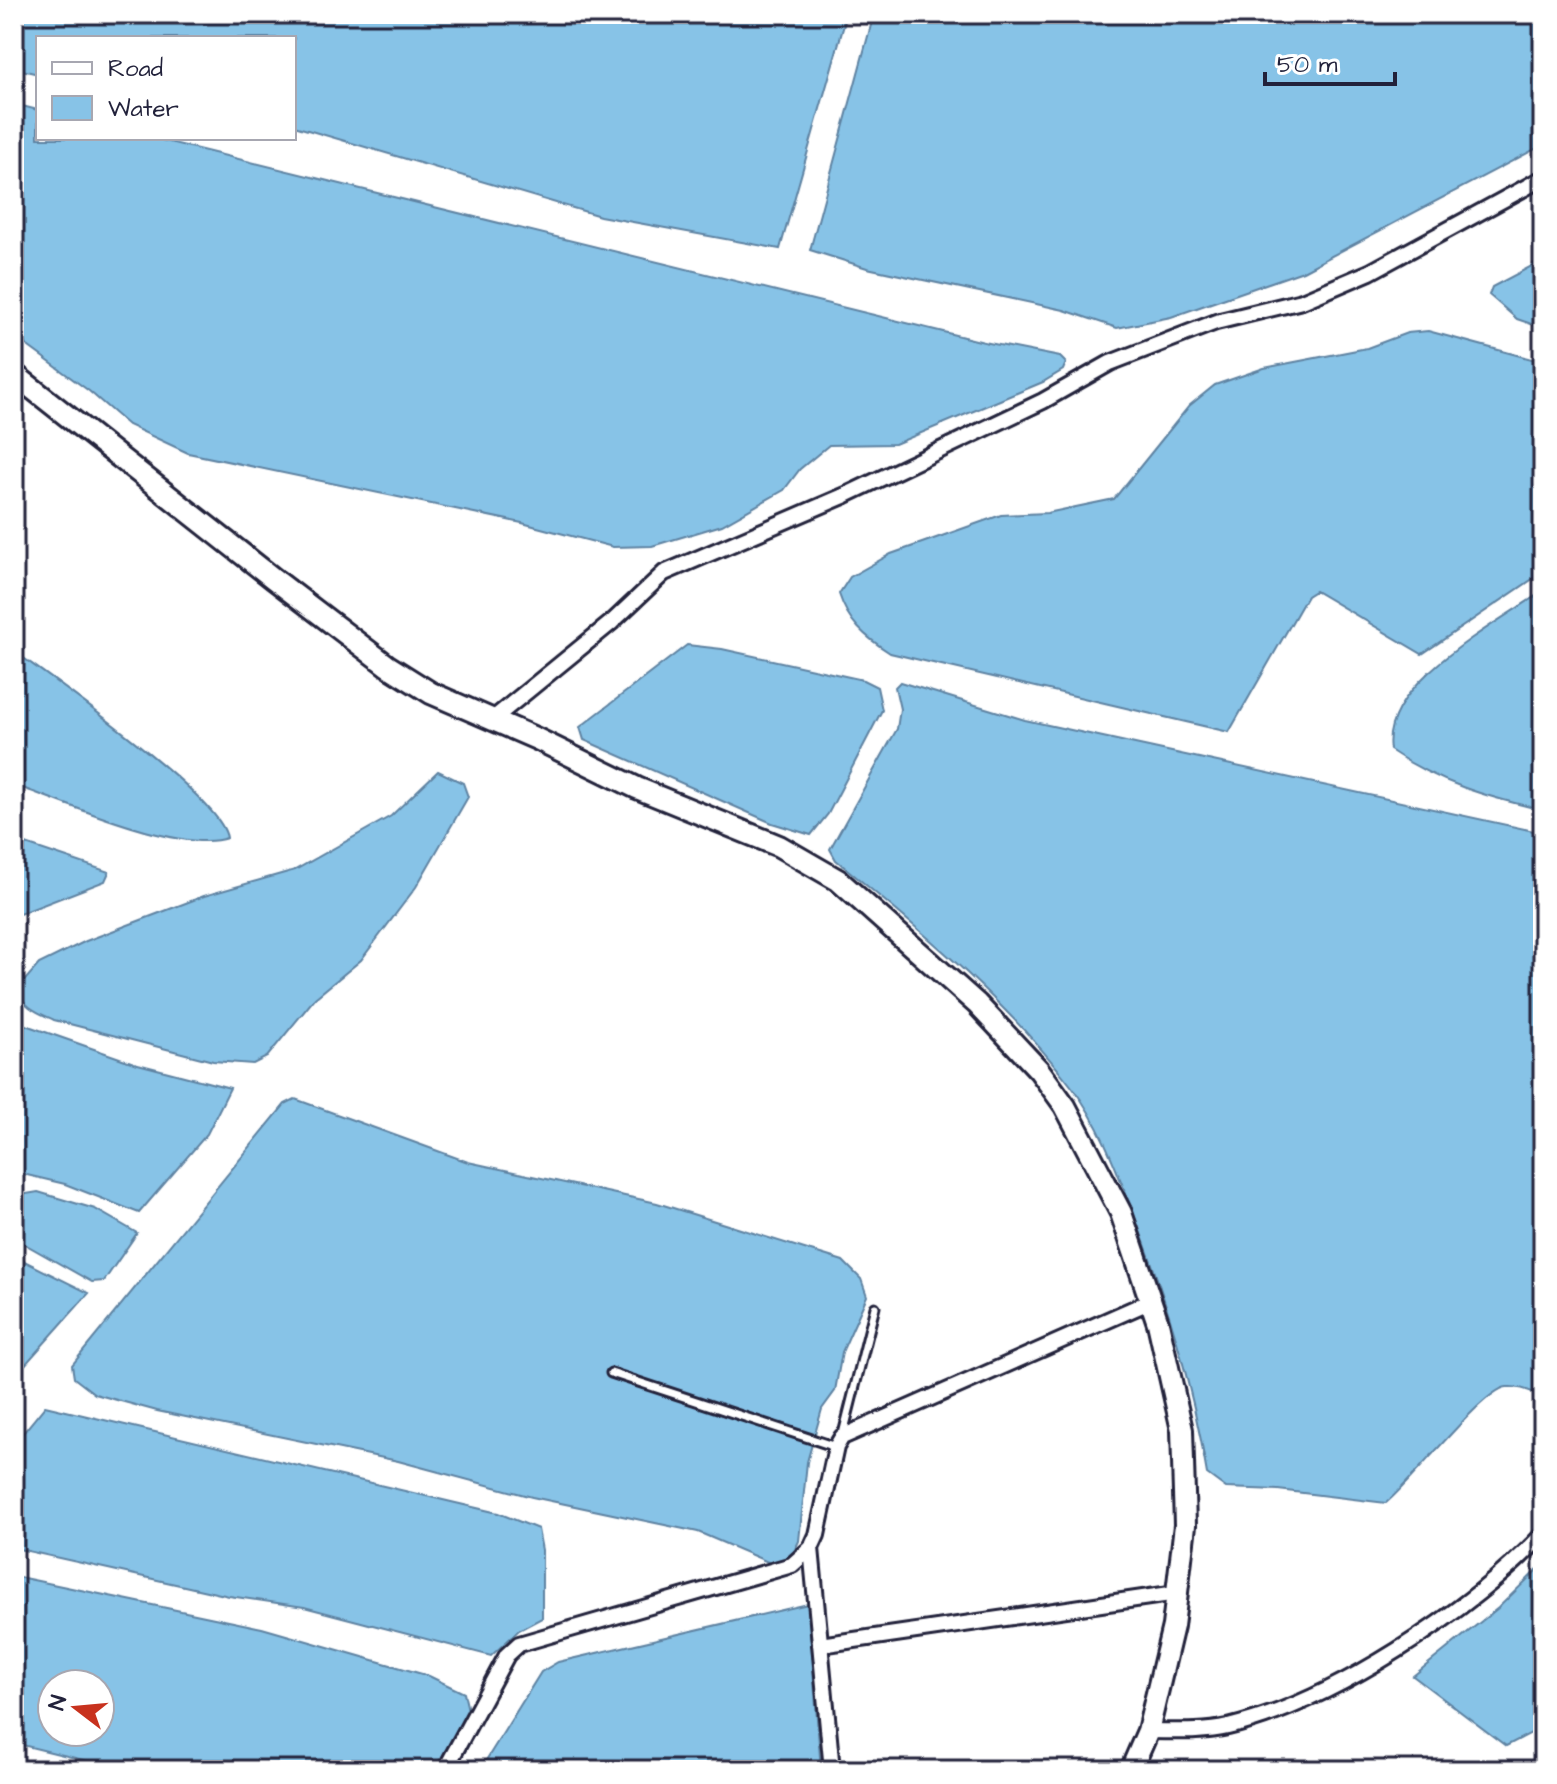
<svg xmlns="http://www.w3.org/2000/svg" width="1557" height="1784" font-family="'Architects Daughter',sans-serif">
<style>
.water{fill:#87c3e7;stroke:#5f83a2;stroke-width:2;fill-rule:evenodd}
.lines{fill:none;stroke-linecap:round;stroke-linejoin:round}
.lane-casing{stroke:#22223b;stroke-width:13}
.street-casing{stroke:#22223b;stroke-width:20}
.secondary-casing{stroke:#22223b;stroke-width:26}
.lane{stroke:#fff;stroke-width:7}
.street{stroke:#fff;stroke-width:14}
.secondary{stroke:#fff;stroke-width:20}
</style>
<rect width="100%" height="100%" fill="#fff"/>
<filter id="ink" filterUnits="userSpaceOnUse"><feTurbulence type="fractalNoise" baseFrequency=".0125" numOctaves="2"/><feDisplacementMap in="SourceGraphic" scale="16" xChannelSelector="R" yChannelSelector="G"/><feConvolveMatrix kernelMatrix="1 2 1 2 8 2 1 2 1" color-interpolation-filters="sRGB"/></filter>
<g filter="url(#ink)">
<!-- water -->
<path class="water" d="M14,14h833l-67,235 -180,-33 -306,-90v-88h-256v36l-24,-6z
M874,14h669v131l-240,126 -132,46 -54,11 -53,-18 -197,-42 -57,-18z
M14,104l24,6v28h115l831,204 76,15 6,6 -3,7 -20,12 -148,62 -66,1 -29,24 -16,21 -62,35 -70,21 -39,1 -91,-24 -334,-70 -60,-28 -39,-34 -75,-55z
M1543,253v75l-26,-9 -28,-24 3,-8 40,-21z
M1428,331l115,31v210l-121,82 -107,-63 -8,5 -78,136 -339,-79c-25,-16 -42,-31 -51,-59l11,-17 41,-23 110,-39 46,-2 67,-14 75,-93 26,-21 49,-17 103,-20 40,-15z
M1543,591v219c-56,-13 -105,-27 -153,-60 -10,-66 106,-126 153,-159z
M687,645l35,4 141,31 14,7 5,23 -54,104 -17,21 -39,-12 -188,-83 -4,-13z
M14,651c39,29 208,147 213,187 -47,16 -163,-36 -213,-53z
M900,682l125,38 518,113v564c-11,-6 -23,-11 -36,-10 -24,2 -95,95 -121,116l-108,-13 -52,-2 -19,-14c-15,-92 -41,-175 -74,-262 -17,-44 -33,-88 -61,-125 -67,-88 -152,-157 -236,-227l-6,-11 67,-120 3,-20 -5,-22z
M438,771l25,12 5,14 -52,90 -55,73 -46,38 -48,59 -14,7 -40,-3 -159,-41c-17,-8 -32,-13 -36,-32l21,-24 47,-23 118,-45 91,-26 96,-54z
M14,840l95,32 -4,9 -91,35z
M14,1021l120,42 96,25 -23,46 -68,79 -74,-29 -51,-12z
M295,1099l173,63 189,41 186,58 18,18 6,17 -25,56 -7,39 -13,18 -15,53 -8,79 -9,19 -15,5 -77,-33 -166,-35 -134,-36 -241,-50 -62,-17 -21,-16 -2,-13 213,-261z
M38,1192l57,17 42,24 -33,48 -12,1 -78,-44v-42z
M14,1256l75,37 -65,73 -10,-2z
M45,1406l453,107 40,16 4,21v68l-23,12 -28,26 -187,-49 -75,-11 -215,-48v-104z
M1543,1564v163l-37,19 -93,-70 85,-68z
M14,1576l248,52 167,48 35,17 4,17 -33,60h-311l-110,-27zM52,1684h48v48h-48z
M808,1604l13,166h-341l61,-98 17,-10z"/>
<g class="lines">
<!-- lane casing -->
<g class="lane-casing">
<path id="lane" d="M611,1373l225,74
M843,1434l32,-127"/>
</g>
<!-- street casing -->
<g class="street-casing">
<path id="street" d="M493,719l119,-97 52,-49 182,-78 197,-94 67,-38 106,-41 86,-21 68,-29 173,-94
M811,1548l21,222
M820,1645l357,-52
M1148,1731c27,0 53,2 80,-4 103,-24 243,-116 315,-193
M445,1770l62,-115 12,-11 273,-79 19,-17 6,-13 19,-88 6,-10 309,-136"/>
</g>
<!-- secondary casing -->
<g class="secondary-casing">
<path id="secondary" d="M14,374l260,205 114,87 43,27 106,46 100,49 142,58 59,34 139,124 62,66 26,36 56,107 37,110 24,107 3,95 -12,101 -25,105 -17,39"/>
</g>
<!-- lane -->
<use href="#lane" class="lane"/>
<!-- street -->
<use href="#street" class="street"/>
<!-- secondary -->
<use href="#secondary" class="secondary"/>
</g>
</g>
<!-- margin -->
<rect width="1557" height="1784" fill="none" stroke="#fff" stroke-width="48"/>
<rect x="24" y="24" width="1509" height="1736" fill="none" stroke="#22223b" stroke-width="3" filter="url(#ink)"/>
<!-- legend -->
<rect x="36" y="36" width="260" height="104" fill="#ffffff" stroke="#a7a7b1" stroke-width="2"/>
<rect x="52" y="62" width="40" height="12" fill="#ffffff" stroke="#a7a7b1" stroke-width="2"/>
<text x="108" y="76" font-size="24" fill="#22223b">Road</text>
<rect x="52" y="96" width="40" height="24" fill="#87c3e7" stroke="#a7a7b1" stroke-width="2"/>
<text x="108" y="116" font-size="24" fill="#22223b">Water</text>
<!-- north arrow -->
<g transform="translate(76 1708) rotate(286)"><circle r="38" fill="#ffffff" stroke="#a7a7b1" stroke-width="2"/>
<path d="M0-6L14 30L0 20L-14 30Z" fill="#c8321e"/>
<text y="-12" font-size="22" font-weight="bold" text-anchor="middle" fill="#22223b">N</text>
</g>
<!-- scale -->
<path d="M1265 72v12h130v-12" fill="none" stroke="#22223b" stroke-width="4"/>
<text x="1277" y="72" font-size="24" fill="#22223b" stroke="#ffffff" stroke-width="6" paint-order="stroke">50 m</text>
</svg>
